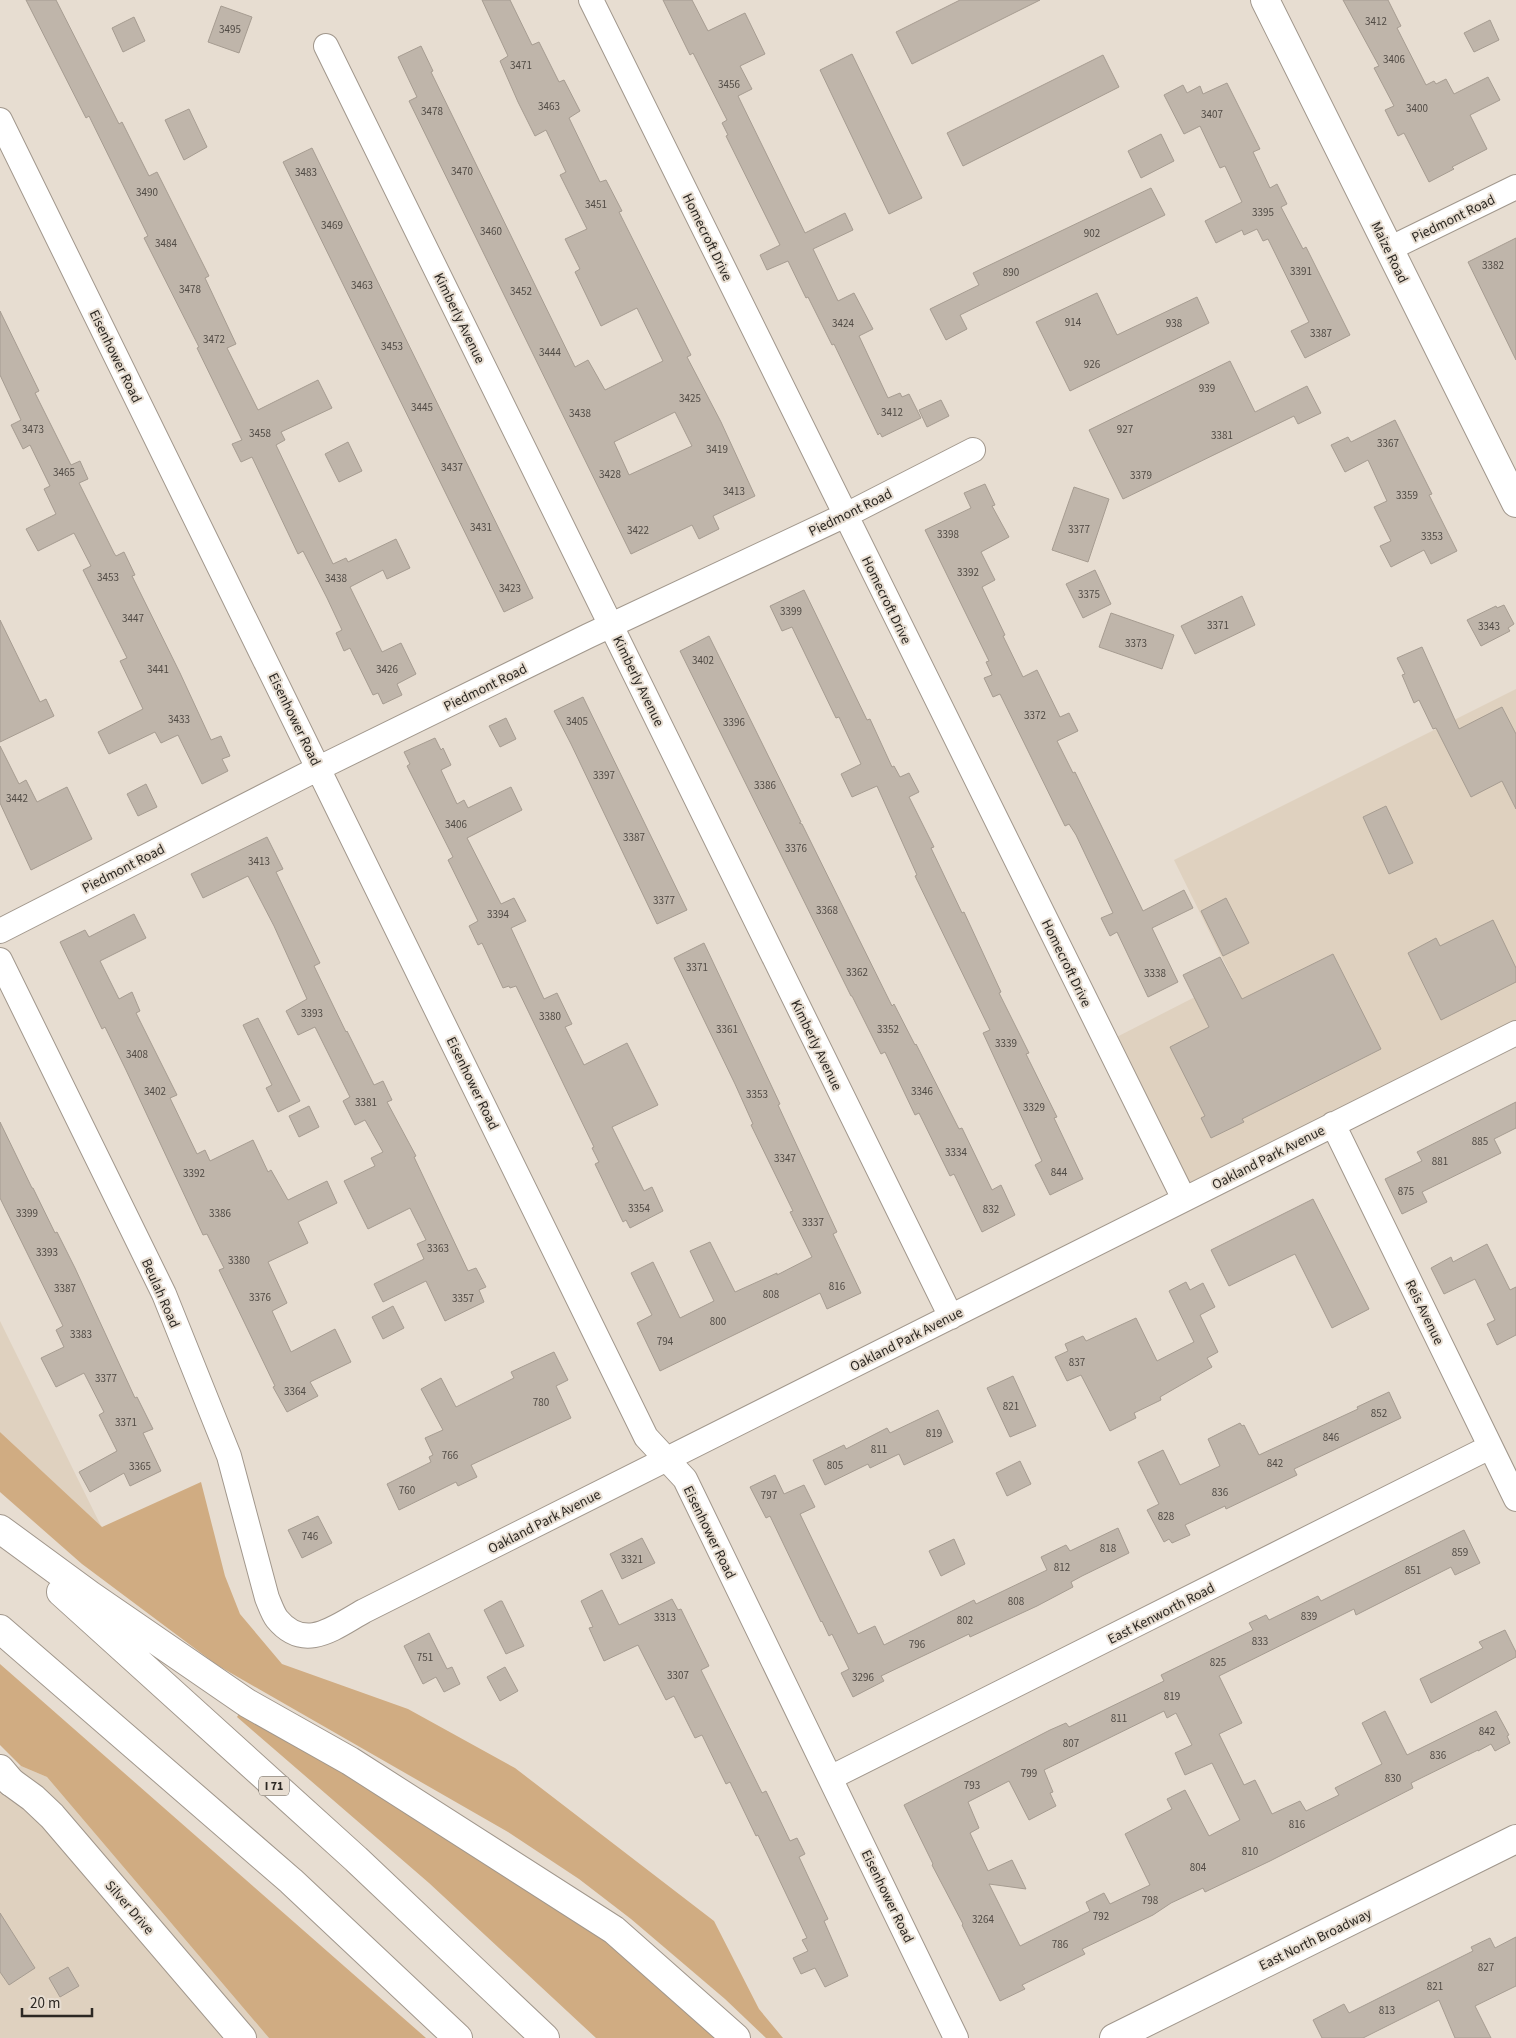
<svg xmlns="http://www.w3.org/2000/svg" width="1516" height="2038" font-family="'Source Sans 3',sans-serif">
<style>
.built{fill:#dfd1bf}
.green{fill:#d0ac82}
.building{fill:#bfb5aa;stroke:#a69c91;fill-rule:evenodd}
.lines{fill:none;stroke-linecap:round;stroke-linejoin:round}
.minor-casing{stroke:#a1978c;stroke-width:26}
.tertiary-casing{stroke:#a1978c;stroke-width:30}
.secondary-casing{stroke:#a1978c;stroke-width:30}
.motorway-casing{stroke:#a1978c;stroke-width:30}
.minor{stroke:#fff;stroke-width:24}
.tertiary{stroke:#fff;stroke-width:28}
.secondary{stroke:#fff;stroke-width:28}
.motorway{stroke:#fff;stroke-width:28}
.labels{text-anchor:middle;stroke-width:4;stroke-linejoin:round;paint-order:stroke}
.number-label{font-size:11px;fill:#514b45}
.shield{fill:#e7ddd1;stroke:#645e57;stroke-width:1}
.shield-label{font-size:12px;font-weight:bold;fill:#2c2823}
.street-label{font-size:14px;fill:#2c2823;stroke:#e7ddd1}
</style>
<rect width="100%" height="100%" fill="#e7ddd1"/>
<!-- built -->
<path class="built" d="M1516,689v342l-334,165 -75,-154 125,-64 -58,-118z
M0,1321l102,207 -102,-96z
M21,1766l26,11 222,261h-269v-265z"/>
<!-- green -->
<path class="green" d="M0,1432l102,95 99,-45 24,94 15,38 42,50 126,45 107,59 199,153 45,88 24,29h-17l-41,-39 -94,-80 -52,-40 -71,-47 -291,-167 -135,-101 -82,-72z
M0,1664l426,374h-157l-222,-261 -26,-11 -21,-21z
M240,1712l156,91 225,148 96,87h-121l-167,-155 -192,-166z"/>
<!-- building -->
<path class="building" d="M26,0h30l63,124 3,-2 27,54 8,-4 52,104 -4,2 31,66 -9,4 31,62 60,-30 14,28 -51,24 4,8 -9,5 57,119 13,-6 2,4 48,-23 14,29 -23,11 -4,-9 -33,17 32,65 19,-9 15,31 -19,10 5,11 -19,9 -5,-11 -5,2 -23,-47 -6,3 -8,-18 6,-3 -15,-32 -24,-47 -5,3 -46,-97 -11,5 -9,-18 10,-4 -45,-92 2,-1 -55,-109 4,-2 -59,-120 -3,2z
M482,0h28l22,45 7,-3 20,40 5,-2 16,31 -11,7 31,64 6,-2 16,31 -3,1 72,143 -4,2 34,65 34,74 -42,20 6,13 -20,10 -7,-14 -61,29 -222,-453 8,-4 -19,-40 23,-11 12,25 -2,1 144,295 13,-7 17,30 58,-29 -26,-53 -36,18 -26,-54 5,-3 -15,-30 22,-10 -27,-54 6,-3 -20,-42 -11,6 -17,-34 -18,-41 8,-5zM675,412l17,34 -63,29 -15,-33z
M663,0h29l16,31 37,-18 20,41 -25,12 12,23 -14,7 67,137 40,-20 8,17 -40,19 25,52 16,-8 19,36 -14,7 29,62 12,-5 2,4 7,-3 12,24 -39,19 -2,-4 -2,2 -44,-91 -2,1 -24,-48 -2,1 -18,-37 -21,9 -7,-15 20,-10 -54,-109 2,-1 -6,-12 5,-3 -34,-67 -3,2z
M960,0h80l-128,64 -16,-32z
M1343,0h45l13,26 -4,2 29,57 8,-4 2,3 10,-5 8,15 34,-17 12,23 -30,15 17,34 -35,18 2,2 -25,13 -25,-49 -6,3 -13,-26 9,-4 -20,-38 5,-2z
M221,6l31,11 -13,36 -31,-11z
M134,17l11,24 -22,11 -11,-24z
M1490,20l9,20 -25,12 -10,-19z
M852,54l70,144 -33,16 -69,-144z
M1103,55l16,32 -156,79 -16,-33z
M1227,83l33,66 -7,3 17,36 7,-4 10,20 -6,3 22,42 3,-2 44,88 -45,23 -14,-27 18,-9 -41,-83 -5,2 -6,-12 -13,6 -2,-5 -26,13 -11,-22 37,-19 -17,-36 -5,2 -20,-42 -16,8 -20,-39 19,-10 4,8 13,-7 3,8z
M189,109l18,38 -23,13 -19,-40z
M1161,134l13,27 -33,17 -13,-27z
M312,148l221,450 -29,14 -221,-450z
M1151,188l14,27 -205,100 7,14 -21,11 -16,-31 49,-24 -6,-12z
M1516,238v122l-48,-98z
M1097,293l20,42 80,-38 12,26 -139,68 -34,-69z
M0,311l39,80 -4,2 36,72 9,-4 8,18 -9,4 35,70 2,3 8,-4 11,23 -3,1 48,97 31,67 10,-4 9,20 -8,3 6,12 -26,13 -24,-49 -17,8 -6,-11 -46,22 -11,-22 45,-23 -23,-48 7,-3 -44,-88 8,-4 -17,-33 -36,18 -12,-22 30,-15 -12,-25 6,-3 -20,-41 -7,4 -12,-24 10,-5 -21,-45z
M1230,361l25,51 52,-26 14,27 -23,11 -4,-8 -171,83 -34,-69z
M941,400l8,16 -22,11 -8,-17z
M1395,420l37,74 -3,1 28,56 -26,13 -7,-14 -33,17 -11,-21 11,-5 -17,-34 13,-6 -19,-41 -23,12 -14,-27 17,-8 3,5z
M348,442l14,29 -23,11 -14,-28z
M985,484l10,21 -3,1 17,31 -28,15 14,28 -13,7 23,48 -2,1 20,41 14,-7 23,47 9,-4 9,18 -21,10 16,32 2,-1 68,139 41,-21 9,18 -41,20 26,54 -30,15 -31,-65 -7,4 -9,-18 12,-5 -37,-78 -7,-11 -4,2 -65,-132 -7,3 -9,-19 8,-3 -6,-13 3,-1 -64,-131 46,-22 -7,-15z
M1074,487l35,12 -21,63 -36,-12z
M1095,570l16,34 -28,14 -17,-34z
M804,590l63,130 3,-1 22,48 2,-1 6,11 9,-4 10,19 -10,5 25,50 -3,1 31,65 2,-1 37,80 -2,1 30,60 -3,1 31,63 -3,1 29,61 -33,16 -15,-30 7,-4 -59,-128 7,-3 -75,-154 2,-1 -40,-89 -25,11 -11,-23 20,-10 -22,-47 -3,1 -44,-91 -10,4 -12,-25z
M1242,596l13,29 -60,29 -14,-28z
M1504,605l10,19 -6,4 2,3 -29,15 -14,-26 29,-14 1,2z
M1111,613l63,22 -12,34 -63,-22z
M0,620l40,82 6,-3 8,17 -54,26z
M709,636l92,186 -2,1 3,1 90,182 2,-2 21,41 1,-1 43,85 3,-1 30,62 9,-5 14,30 -33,17 -28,-58 -4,2 -31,-63 -4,2 -30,-63 -4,2 -29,-58h-1l-171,-345z
M1422,647l37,82 43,-22 14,27v75l-14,-28 -31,16 -35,-69 -3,1 -14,-29 -5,3 -12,-28 3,-1 -8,-16z
M583,697l104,213 -30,14 -86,-180 -17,-33z
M506,718l10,21 -16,8 -11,-21z
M435,738l6,12 2,-2 8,17 -10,5 16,34 7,-4 4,8 43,-21 11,23 -55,28 34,66 13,-6 12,23 -15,7 33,71 13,-6 15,31 -7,3 19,38 43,-22 31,62 -46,22 32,64 8,-4 11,24 -33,17 -4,-8 -3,2 -28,-58 4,-2 -7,-14 2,-1 -78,-161 -6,2 -1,-2 -6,2 -21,-45 -4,2 -9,-19 9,-5 -30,-61 5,-3 -46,-91 3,-2 -6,-12z
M0,746l19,38 7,-4 11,22 30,-15 25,52 -61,31 -31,-67z
M146,784l11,23 -19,9 -11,-22z
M1386,806l27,57 -24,11 -26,-57z
M267,837l16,32 -7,3 44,91 -6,3 32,66 1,-1 27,54 9,-4 9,19 -5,2 29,54 -2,1 54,114 8,-3 10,19 -7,3 5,12 -39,19 -19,-40 -43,21 -9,-18 50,-25 -7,-15 9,-4 -16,-32 -42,21 -24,-48 31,-15 -4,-8 12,-6 -18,-32 -10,5 -12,-24 7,-4 -35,-70 -17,8 -12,-24 21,-12 -33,-73 -26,-50 -45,22 -12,-24z
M1226,898l23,45 -26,13 -22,-45z
M134,914l12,24 -46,23 19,38 13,-7 8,19 -4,2 41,82 -7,3 27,56 8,-4 5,11 43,-21 15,32 3,-2 17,30 39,-19 10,22 -39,19 10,21 -40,19 19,41 -15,8 19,41 44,-23 16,33 -41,20 8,14 -31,16 -14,-25 2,-1 -56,-116 5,-2 -17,-34 -4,1 -77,-165 -21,-43 -3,2 -42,-87 25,-12 4,7z
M1493,920l23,48v14l-75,38 -33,-67 28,-15 4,8z
M704,943l76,161 -2,1 59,127 -4,2 28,59 -34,16 -7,-16 -160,78 -23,-48 15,-8 -21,-42 22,-11 27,56 34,-17 -24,-50 20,-9 25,50 42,-19v2l35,-18 -22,-45 3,-1 -42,-86 2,-1 -18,-40 -61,-126z
M1333,954l48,95 -139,70 2,3 -33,16 -10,-20 4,-2 -35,-69 39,-20 -26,-52 37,-18 22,42z
M258,1018l42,83 -22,11 -12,-24 6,-3 -29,-60z
M1516,1102v26l-22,11 7,14 -79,39 5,10 -25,12 -17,-35 37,-18 -5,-9z
M309,1106l10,21 -20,10 -10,-21z
M0,1122l32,66h1l22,45 2,-1 18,36 60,130 2,-1 16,32 -10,4 18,38 -31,15 -6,-13 -34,19 -11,-20 38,-21 -18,-36 5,-3 -20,-39 -28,14 -15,-29 23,-11 -8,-17 7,-4 -63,-128z
M1313,1199l56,110 -37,19 -37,-74 -66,32 -18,-36z
M1487,1244l23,46 6,-3v48l-19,10 -10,-21 8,-4 -20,-41 -31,15 -13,-26 20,-11 2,5z
M1186,1282l4,8 13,-7 12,24 -15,8 18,37 -11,6 5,9 -52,30 1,3 -27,13 2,5 -26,13 -29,-56 -14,6 -12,-24 13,-6 -3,-7 18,-8 3,5 50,-23 21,43 37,-19 -25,-51z
M393,1306l11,22 -21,11 -11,-22z
M554,1352l14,28 -12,6 15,32 -100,47 6,12 -19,9 -2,-4 -57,28 -12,-26 44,-22 -2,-5 4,-2 -8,-17 18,-8 -22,-41 20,-11 15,29 58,-29 -3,-6z
M1013,1376l23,50 -26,11 -23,-49z
M1389,1392l12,26 -107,51 3,6 -71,34 -1,-3 -40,19 5,10 -18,8 -3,-4 -5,3 -17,-32 12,-6 -21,-42 25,-12 17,35 40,-19 -12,-27 32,-16 2,3 2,-1 15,30 99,-46 -1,-2z
M938,1410l15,32 -49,23 -5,-11 -29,14 -2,-4 -43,21 -12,-25 31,-15 2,4 41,-21 3,5z
M1020,1461l11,23 -24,12 -11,-23z
M775,1475l9,19 20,-9 11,22 -15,7 58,120 17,-8 9,19 90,-45 2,4 71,-34 -6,-13 25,-12 4,6 48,-23 11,25 -47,23 -11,6 2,5 -36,19 -67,31 -1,-3 -88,42 3,5 -31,16 -12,-24 8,-4 -17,-35 -3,2 -7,-15 -1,1 -51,-106 -4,2 -16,-31z
M318,1516l14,27 -30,15 -14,-28z
M1464,1530l16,33 -25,12 -4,-8 -95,48 -2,-6 -135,67 23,47 -23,11 25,51 11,-5 17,34 28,-13 6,10 33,-16 -4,-7 47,-24 -20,-41 23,-12 22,44 89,-44 13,24 -2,1 3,7 -15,8 -4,-7 -13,7v-1l-67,33 2,5 -143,73 -65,31 -2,-4 -32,15 -18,12 -71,34 3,5 -63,31 3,4 -25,12 -38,-76 1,-1 -31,-59 1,-1 -29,-59 146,-75 16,-7 3,4 95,-46 -3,-6 92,-45 -4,-7 17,-8 3,5 49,-24 3,5zM1164,1711l3,7 9,-5 16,32 -17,8 10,22 27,-12 28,57 -31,16 -24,-46 -18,9 5,10 -47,25 25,51 -40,19 -6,-11 -18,9 4,9 -70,35 -31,-62 37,5 -14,-29 -24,11 -18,-38 9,-5 -11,-26 41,-21 20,39 27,-14 -6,-13 3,-1 -9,-22z
M642,1538l13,25 -33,16 -12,-25z
M954,1539l11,25 -24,12 -12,-25z
M602,1590l17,35 53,-26 6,11 3,-1 28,57 -8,4 61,123 4,-2 24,50 7,-3 8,16 -6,3 29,62 -4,2 24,55 -23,11 -10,-19 -14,6 -8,-16 15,-7 -6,-11 5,-2 -49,-103 -2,1 -26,-54 -4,2 -24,-49 -7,3 -21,-42 -8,4 -28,-55 -34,16 -15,-33 4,-1 -12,-26z
M500,1601h2l22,45 -18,8 -22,-44z
M1505,1630l11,22v5l-85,46 -11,-24 63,-31 -4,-6z
M429,1633l18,36 5,-2 8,17 -16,8 -8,-15 -13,7 -19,-38z
M505,1667l13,24 -18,10 -13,-24z
M0,1913l35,55 -26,17 -9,-13z
M1516,1937v49l-41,20 16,32h-36l-16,-38 -76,38h-41l-9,-18 31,-16 5,9 124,-62 -2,-4 19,-9 5,10z
M68,1967l11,19 -19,11 -11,-19z"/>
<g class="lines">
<!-- minor casing -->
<g class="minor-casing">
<path id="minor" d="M591,0l593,1199
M326,46l625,1271
M0,120l646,1317 39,42 271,559
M1389,249l127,-62
M0,931l319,-163 269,-132 264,-124 121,-62
M0,960l164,334 65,162 38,142c3,7 6,16 10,21 28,34 58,8 87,-8l1152,-578
M1333,1124l183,375
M830,1778l660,-331"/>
</g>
<!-- tertiary casing -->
<g class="tertiary-casing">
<path id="tertiary" d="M1265,0l251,503
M11,1782l22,16 19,18 190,222"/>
</g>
<!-- secondary casing -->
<g class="secondary-casing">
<path id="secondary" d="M1114,2038l402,-199"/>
</g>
<!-- motorway casing -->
<g class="motorway-casing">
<path id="motorway" d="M0,1529l90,66 157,108 103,58 264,169 122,108
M61,1592l295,267 189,179
M0,1629l291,252 167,157
M0,1769l11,13"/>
</g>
<!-- minor -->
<use href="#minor" class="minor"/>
<!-- tertiary -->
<use href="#tertiary" class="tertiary"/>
<!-- secondary -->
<use href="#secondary" class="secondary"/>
<!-- motorway -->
<use href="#motorway" class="motorway"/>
</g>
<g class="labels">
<!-- number labels -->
<g class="number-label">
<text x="1376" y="25">3412</text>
<text x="230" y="33">3495</text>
<text x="1394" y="63">3406</text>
<text x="521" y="69">3471</text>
<text x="729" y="88">3456</text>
<text x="549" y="110">3463</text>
<text x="1417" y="112">3400</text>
<text x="432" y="115">3478</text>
<text x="1212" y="118">3407</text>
<text x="462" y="175">3470</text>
<text x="306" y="176">3483</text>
<text x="147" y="196">3490</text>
<text x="596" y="208">3451</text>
<text x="1263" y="216">3395</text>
<text x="332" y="229">3469</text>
<text x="491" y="235">3460</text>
<text x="1092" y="237">902</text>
<text x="166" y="247">3484</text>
<text x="1493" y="269">3382</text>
<text x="1301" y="275">3391</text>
<text x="1011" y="276">890</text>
<text x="362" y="289">3463</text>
<text x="190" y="293">3478</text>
<text x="521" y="295">3452</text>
<text x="1073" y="326">914</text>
<text x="843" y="327">3424</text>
<text x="1174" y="327">938</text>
<text x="1321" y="337">3387</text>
<text x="214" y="343">3472</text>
<text x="392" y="350">3453</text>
<text x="550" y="356">3444</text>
<text x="1092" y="368">926</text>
<text x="1207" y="392">939</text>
<text x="690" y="402">3425</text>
<text x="422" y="411">3445</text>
<text x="892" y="416">3412</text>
<text x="580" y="417">3438</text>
<text x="33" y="433">3473</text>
<text x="1125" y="433">927</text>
<text x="260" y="437">3458</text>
<text x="1222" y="439">3381</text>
<text x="1388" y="447">3367</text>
<text x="717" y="453">3419</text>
<text x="452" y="471">3437</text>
<text x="64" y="476">3465</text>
<text x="610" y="478">3428</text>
<text x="1141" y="479">3379</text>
<text x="734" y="495">3413</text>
<text x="1407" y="499">3359</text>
<text x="481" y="531">3431</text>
<text x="1079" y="533">3377</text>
<text x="638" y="534">3422</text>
<text x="948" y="538">3398</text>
<text x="1432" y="540">3353</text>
<text x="968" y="576">3392</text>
<text x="108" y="581">3453</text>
<text x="336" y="582">3438</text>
<text x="510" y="592">3423</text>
<text x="1089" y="598">3375</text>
<text x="791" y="615">3399</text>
<text x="133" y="622">3447</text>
<text x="1218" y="629">3371</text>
<text x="1489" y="630">3343</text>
<text x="1136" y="647">3373</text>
<text x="703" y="664">3402</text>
<text x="158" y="673">3441</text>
<text x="387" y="673">3426</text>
<text x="1035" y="719">3372</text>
<text x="179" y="723">3433</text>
<text x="577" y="725">3405</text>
<text x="734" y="726">3396</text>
<text x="604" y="779">3397</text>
<text x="765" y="789">3386</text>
<text x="17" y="802">3442</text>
<text x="456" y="828">3406</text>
<text x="634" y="841">3387</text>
<text x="796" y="852">3376</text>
<text x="259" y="865">3413</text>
<text x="664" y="904">3377</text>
<text x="827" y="914">3368</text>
<text x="498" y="918">3394</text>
<text x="697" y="971">3371</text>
<text x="857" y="976">3362</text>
<text x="1155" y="977">3338</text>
<text x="312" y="1017">3393</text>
<text x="550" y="1020">3380</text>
<text x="727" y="1033">3361</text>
<text x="888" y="1033">3352</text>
<text x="1006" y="1047">3339</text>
<text x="137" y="1058">3408</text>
<text x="155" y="1095">3402</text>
<text x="922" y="1095">3346</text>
<text x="757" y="1098">3353</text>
<text x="366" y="1106">3381</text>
<text x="1034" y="1111">3329</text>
<text x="1480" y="1145">885</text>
<text x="956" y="1156">3334</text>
<text x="785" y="1162">3347</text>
<text x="1440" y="1165">881</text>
<text x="1059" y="1176">844</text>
<text x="194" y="1177">3392</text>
<text x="1406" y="1195">875</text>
<text x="639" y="1212">3354</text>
<text x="991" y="1213">832</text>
<text x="27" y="1217">3399</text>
<text x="220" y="1217">3386</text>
<text x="813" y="1226">3337</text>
<text x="438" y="1252">3363</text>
<text x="47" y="1256">3393</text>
<text x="239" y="1264">3380</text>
<text x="837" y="1290">816</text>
<text x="65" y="1292">3387</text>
<text x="771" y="1298">808</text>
<text x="260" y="1301">3376</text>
<text x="463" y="1302">3357</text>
<text x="718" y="1325">800</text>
<text x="81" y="1338">3383</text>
<text x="665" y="1345">794</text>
<text x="1077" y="1366">837</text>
<text x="106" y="1382">3377</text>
<text x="295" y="1395">3364</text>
<text x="541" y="1406">780</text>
<text x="1011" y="1410">821</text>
<text x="1379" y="1417">852</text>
<text x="126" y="1426">3371</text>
<text x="934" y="1437">819</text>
<text x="1331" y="1441">846</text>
<text x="879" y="1453">811</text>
<text x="450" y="1459">766</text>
<text x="1275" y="1467">842</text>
<text x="835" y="1469">805</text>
<text x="140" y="1470">3365</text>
<text x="407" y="1494">760</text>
<text x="1220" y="1496">836</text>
<text x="769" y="1499">797</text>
<text x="1166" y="1520">828</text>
<text x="310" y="1540">746</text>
<text x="1108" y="1552">818</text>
<text x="1460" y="1556">859</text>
<text x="632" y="1563">3321</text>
<text x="1062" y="1571">812</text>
<text x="1413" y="1574">851</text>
<text x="1016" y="1605">808</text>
<text x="1309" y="1620">839</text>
<text x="665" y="1621">3313</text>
<text x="965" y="1624">802</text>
<text x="1260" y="1645">833</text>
<text x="917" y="1648">796</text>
<text x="425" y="1661">751</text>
<text x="1218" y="1666">825</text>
<text x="678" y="1679">3307</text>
<text x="863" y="1681">3296</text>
<text x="1172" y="1700">819</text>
<text x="1119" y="1722">811</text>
<text x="1487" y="1735">842</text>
<text x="1071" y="1747">807</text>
<text x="1438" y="1759">836</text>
<text x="1029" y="1777">799</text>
<text x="1393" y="1782">830</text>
<text x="972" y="1789">793</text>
<text x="1297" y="1828">816</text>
<text x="1250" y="1855">810</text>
<text x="1198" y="1871">804</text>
<text x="1150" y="1904">798</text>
<text x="1101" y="1920">792</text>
<text x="983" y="1923">3264</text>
<text x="1060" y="1948">786</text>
<text x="1486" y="1971">827</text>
<text x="1435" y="1990">821</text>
<text x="1387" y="2014">813</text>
</g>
<!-- shield labels -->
<rect class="shield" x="259" y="1776.5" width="30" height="19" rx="4"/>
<g class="shield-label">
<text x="274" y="1790">I 71</text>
</g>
<!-- street labels -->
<g class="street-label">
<text transform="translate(1453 218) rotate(-26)" y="5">Piedmont Road</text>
<text transform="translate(708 237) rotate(64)" y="5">Homecroft Drive</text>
<text transform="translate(1390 252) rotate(64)" y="5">Maize Road</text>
<text transform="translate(460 318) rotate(64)" y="5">Kimberly Avenue</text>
<text transform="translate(116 356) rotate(64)" y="5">Eisenhower Road</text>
<text transform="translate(850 512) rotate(-26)" y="5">Piedmont Road</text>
<text transform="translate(887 600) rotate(64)" y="5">Homecroft Drive</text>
<text transform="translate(639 681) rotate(64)" y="5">Kimberly Avenue</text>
<text transform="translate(485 687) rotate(-26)" y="5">Piedmont Road</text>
<text transform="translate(295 719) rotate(64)" y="5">Eisenhower Road</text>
<text transform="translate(123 868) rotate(-27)" y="5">Piedmont Road</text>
<text transform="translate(1067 963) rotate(64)" y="5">Homecroft Drive</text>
<text transform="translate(817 1045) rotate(64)" y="5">Kimberly Avenue</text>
<text transform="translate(473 1083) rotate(64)" y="5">Eisenhower Road</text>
<text transform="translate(1268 1157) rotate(-27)" y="5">Oakland Park Avenue</text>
<text transform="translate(161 1293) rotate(66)" y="5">Beulah Road</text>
<text transform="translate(1425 1312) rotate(64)" y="5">Reis Avenue</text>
<text transform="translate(906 1339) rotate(-27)" y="5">Oakland Park Avenue</text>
<text transform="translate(544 1521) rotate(-27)" y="5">Oakland Park Avenue</text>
<text transform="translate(710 1532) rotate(64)" y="5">Eisenhower Road</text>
<text transform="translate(1161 1613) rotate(-27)" y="5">East Kenworth Road</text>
<text transform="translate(888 1896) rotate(64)" y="5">Eisenhower Road</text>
<text transform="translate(130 1907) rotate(49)" y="5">Silver Drive</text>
<text transform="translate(1315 1939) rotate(-26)" y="5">East North Broadway</text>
</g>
</g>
<!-- scale -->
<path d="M22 2008v8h70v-8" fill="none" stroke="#2c2823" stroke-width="2.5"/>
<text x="30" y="2008" font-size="15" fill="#2c2823" stroke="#e7ddd1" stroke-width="4" paint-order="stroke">20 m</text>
</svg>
